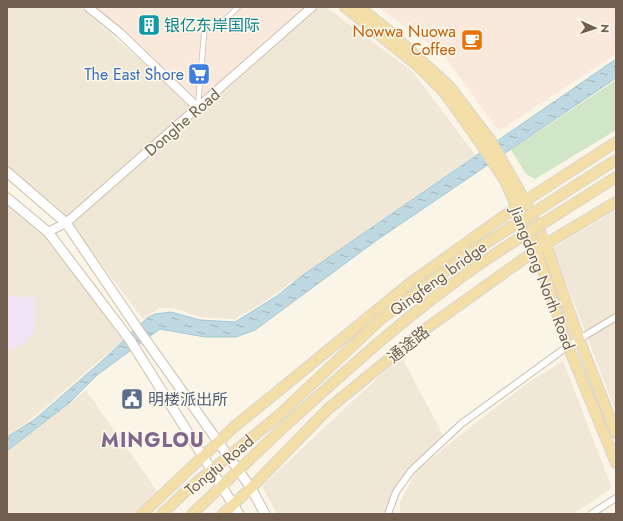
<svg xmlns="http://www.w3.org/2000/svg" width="623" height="521" font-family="Jost,'Noto Sans SC',sans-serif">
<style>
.residential{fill:#f1e7d6}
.commercial{fill:#f9e8dc}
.education{fill:#f2e4f6}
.green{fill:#d0e6c7}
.water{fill:url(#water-ripples);stroke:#a5c7d3}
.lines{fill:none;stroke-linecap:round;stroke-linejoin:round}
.pedestrian-casing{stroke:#cbbeae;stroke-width:6}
.minor-casing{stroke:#cbbeae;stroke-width:8}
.tertiary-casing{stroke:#cbbeae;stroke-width:10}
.secondary-casing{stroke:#cdbeac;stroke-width:11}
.primary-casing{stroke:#dad5d1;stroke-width:12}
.pedestrian{stroke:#fff;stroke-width:4.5}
.minor{stroke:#fff;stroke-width:6}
.tertiary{stroke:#fff;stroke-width:8}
.secondary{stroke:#fff;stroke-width:9}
.primary{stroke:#f2dea6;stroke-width:10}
.primary-bridge-casing{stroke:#dad5d1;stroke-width:12;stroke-linecap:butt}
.primary-bridge{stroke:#f2dea6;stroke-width:10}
.labels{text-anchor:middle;stroke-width:3;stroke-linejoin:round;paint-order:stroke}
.culture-label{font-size:16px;fill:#0d838f;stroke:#fdf9ed;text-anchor:start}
.food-label{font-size:16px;fill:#c56008;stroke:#fdf9ed;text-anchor:end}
.shop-label{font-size:16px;fill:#366cbe;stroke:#fdf9ed;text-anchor:end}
.street-label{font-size:16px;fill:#715e4e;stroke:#fdf9ed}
.service-label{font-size:16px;fill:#4e5e75;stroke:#fdf9ed;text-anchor:start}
.district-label{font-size:20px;font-weight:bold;letter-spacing:1px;fill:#84668d;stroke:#fdf9ed}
</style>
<defs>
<pattern id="water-ripples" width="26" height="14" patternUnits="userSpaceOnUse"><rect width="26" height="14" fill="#bed9e2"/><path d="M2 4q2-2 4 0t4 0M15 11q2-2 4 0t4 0" fill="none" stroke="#9fb3b9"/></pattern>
</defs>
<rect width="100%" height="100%" fill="#faf5e7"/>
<!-- residential -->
<path class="residential" d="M7,7h73l117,103 119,-103h10l86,64 63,84 -214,149 -27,15 -34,-2 -26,-9h-14l-17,11 -76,-100 -60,-50z
M7,204l41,35 75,101 -95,82 -21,14z
M616,210v202l-63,-164z
M401,356l43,81 -50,54 -8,23h-109l-15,-28z
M563,361l49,127 -39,26h-173v-12l16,-31 53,-43 60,-46z
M86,390l71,101 -21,23h-129v-62z"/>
<!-- commercial -->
<path class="commercial" d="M92,7h214l-109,98z
M378,7h238v47l-117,77 -57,-78z"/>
<!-- education -->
<path class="education" d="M7,296l28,1 -1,35 -13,14 -14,4z"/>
<!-- green -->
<path class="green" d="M616,80v50l-81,49 -9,-5 -15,-24z"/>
<!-- water -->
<path class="water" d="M616,59v19l-239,162 -122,90 -19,7h-31l-45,-8 -63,46 -28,28 -62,48v-14l27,-17 69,-60 44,-42 8,-4 16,-2 29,8 35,2 42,-26 26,-21z"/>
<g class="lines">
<!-- pedestrian casing -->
<g class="pedestrian-casing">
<path id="pedestrian" d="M198,106l7,-84 20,-2 13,-13"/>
</g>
<!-- minor casing -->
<g class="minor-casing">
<path id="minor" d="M388,514l8,-22 15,-21 50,-47 107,-78 48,-29
M591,514l25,-16"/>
</g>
<!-- tertiary casing -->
<g class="tertiary-casing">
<path id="tertiary" d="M88,7l32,26 78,75
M48,232l18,-9 246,-216"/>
</g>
<!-- secondary casing -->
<g class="secondary-casing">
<path id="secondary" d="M7,172l59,51 72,106 113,159 14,26
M7,198l41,34 82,108 109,174"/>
</g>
<!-- primary casing -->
<g class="primary-casing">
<path id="primary" d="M345,7l73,59 26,26 37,52 24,37 31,69 32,96 48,117
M359,7l30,24 60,55 42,55 34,60 21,44 33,94 37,94
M603,168l13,-8
M602,186l14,-9
M142,514l92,-87 175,-143 116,-83 91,-59
M162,514l24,-23 91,-74
M192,514l94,-89
M223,514l28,-26 77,-79 99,-81 109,-78 80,-48"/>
</g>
<!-- pedestrian -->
<use href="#pedestrian" class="pedestrian"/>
<!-- minor -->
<use href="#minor" class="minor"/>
<!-- tertiary -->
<use href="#tertiary" class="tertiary"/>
<!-- secondary -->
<use href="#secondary" class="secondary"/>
<!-- primary -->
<use href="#primary" class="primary"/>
<!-- primary-bridge casing -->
<g class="primary-bridge-casing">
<path id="primary-bridge" d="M277,417l104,-98 85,-63 137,-88
M286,425c61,-55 121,-110 188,-157 42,-29 86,-55 128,-82"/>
</g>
<!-- primary-bridge -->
<use href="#primary-bridge" class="primary-bridge"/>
</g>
<!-- icons -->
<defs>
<g id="building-square" transform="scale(1.15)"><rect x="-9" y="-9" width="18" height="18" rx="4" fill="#0f9aa8" stroke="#fdf9ed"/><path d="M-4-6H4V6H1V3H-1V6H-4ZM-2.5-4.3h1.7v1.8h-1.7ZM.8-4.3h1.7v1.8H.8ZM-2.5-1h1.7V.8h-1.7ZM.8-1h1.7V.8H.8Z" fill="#fff"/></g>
<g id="cafe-square" transform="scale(1.15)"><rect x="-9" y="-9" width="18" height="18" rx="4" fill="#e8710a" stroke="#fdf9ed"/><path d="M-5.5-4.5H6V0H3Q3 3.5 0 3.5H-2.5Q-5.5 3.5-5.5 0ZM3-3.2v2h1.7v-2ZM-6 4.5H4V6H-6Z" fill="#fff"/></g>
<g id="supermarket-square" transform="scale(1.15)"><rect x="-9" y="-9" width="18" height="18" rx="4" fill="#3f7fe0" stroke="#fdf9ed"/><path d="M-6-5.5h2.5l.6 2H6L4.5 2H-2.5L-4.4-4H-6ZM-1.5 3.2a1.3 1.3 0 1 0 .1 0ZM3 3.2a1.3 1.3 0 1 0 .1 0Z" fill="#fff"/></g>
<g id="civic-square" transform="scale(1.15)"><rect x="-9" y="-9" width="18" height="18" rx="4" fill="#5c6f8a" stroke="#fdf9ed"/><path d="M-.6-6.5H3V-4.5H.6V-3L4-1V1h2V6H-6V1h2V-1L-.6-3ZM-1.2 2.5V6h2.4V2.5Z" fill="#fff"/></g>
</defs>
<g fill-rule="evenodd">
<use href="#building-square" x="149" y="25"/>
<use href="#cafe-square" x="472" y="40"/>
<use href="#supermarket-square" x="199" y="74"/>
<use href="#civic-square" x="132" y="399"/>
</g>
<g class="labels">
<!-- culture labels -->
<g class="culture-label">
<text x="164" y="31">银亿东岸国际</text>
</g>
<!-- food labels -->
<g class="food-label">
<text x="456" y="37">Nowwa Nuowa<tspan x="456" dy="18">Coffee</tspan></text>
</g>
<!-- shop labels -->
<g class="shop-label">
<text x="184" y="80">The East Shore</text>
</g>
<!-- street labels -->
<g class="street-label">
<text transform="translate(182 122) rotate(-41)" y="6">Donghe Road</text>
<text transform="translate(438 278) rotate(-36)" y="6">Qingfeng bridge</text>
<text transform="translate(543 278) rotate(69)" y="6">Jiangdong North Road</text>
<text transform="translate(408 344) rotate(-39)" y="6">通途路</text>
<text transform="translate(219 465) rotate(-40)" y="6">Tongtu Road</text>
</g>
<!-- service labels -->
<g class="service-label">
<text x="148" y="405">明楼派出所</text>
</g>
<!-- district labels -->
<g class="district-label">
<text x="153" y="447">MINGLOU</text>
</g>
</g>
<!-- border -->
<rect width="623" height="521" fill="none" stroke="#715e4e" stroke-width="16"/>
<!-- north arrow -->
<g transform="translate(595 28) rotate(93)" stroke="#fdf9ed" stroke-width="3" paint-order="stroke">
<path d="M0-3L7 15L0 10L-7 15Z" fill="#715e4e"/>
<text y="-6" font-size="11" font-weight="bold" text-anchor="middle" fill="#715e4e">N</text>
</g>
</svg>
